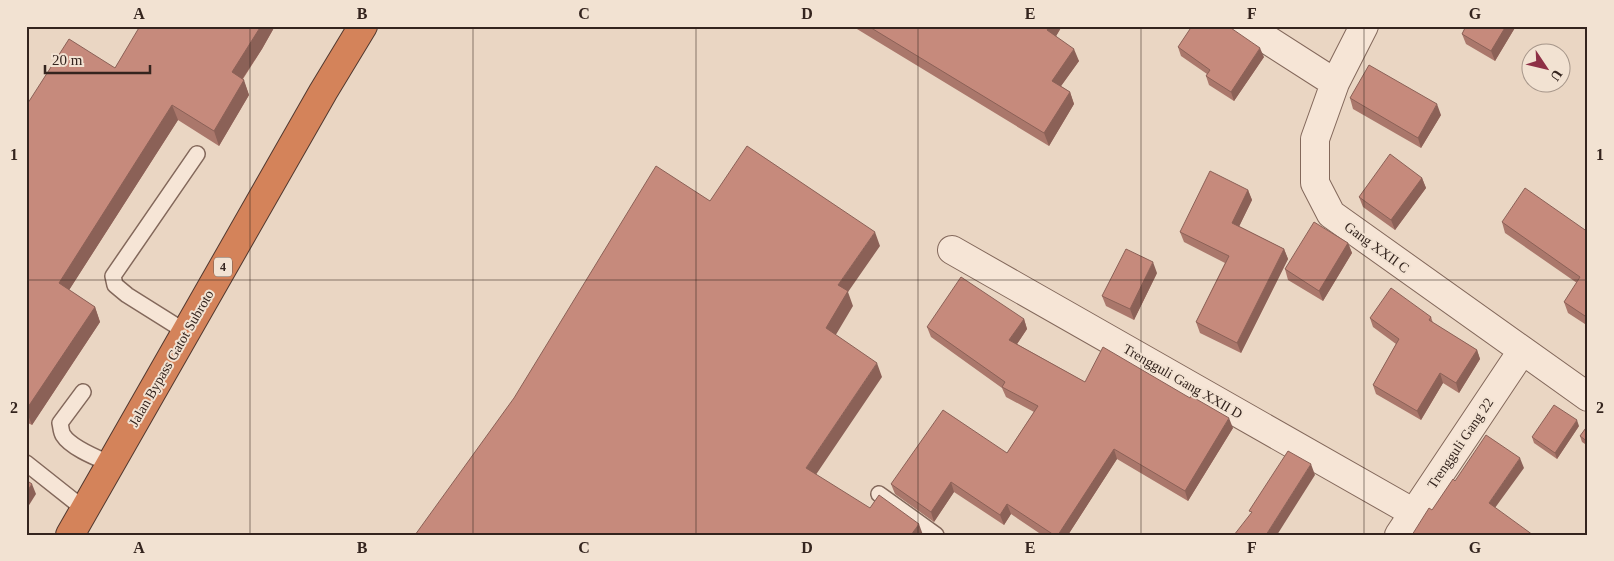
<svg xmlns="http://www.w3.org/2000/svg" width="1614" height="561" font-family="'Times New Roman',serif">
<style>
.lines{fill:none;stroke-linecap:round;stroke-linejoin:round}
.lane-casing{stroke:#83685b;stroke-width:18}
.street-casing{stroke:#83685b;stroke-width:30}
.highway-casing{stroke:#51382f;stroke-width:30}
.lane{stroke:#f6e5d6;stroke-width:15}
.street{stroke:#f6e5d6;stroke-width:28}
.highway{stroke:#d4835a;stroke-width:28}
.wall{fill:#aa776b}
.shaded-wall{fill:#8b6157}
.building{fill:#c68a7c;stroke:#8b6157}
.grid{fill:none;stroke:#34241e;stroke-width:1;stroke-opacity:0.55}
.labels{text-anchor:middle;stroke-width:4;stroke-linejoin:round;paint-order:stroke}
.shield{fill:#f2e2d2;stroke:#6d5d54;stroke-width:1}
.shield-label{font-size:12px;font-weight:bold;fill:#34241e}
.street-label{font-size:14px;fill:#34241e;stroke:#f2e2d2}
.neatline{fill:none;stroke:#34241e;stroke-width:2}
.grid-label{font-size:16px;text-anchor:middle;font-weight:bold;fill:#34241e}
</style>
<rect width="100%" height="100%" fill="#ead6c3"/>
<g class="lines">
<!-- lane casing -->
<g class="lane-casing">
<path id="lane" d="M186,332l-59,-37 -12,-10 -2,-9 84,-122
M83,392l-23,31c1,4 1,9 3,12 8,13 34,23 48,29
M26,463l58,46
M879,494l57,41"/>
</g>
<!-- street casing -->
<g class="street-casing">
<path id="street" d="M1246,26l89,57
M1364,26l-29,57 -20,56v44l16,31 257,183
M952,250l462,263
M1399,535l123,-184"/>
</g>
<!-- highway casing -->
<g class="highway-casing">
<path id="highway" d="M70,535l253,-443 40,-66"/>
</g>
<!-- lane -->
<use href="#lane" class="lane"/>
<!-- street -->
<use href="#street" class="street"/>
<!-- highway -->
<use href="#highway" class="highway"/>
</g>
<!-- wall -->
<path class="wall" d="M135,26h140l-13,23 -19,30 6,16 -30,51 -41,-26 -109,170 26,17 5,15 -68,103 -6,-3v-316l89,-38 24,-39z
M852,26h210l-6,10 23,25 -18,25 9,6 4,12 -25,42z
M1466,26h50l-21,35 -29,-17 -4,-10z
M1178,47l86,10 -30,44 -25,-16 -3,-9 1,-2 -26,-18z
M1350,98l91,17 -20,33 -68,-39z
M1422,178l4,10 -31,42 -32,-23 -4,-10z
M1248,190l4,10 -13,26 45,23 4,10 -47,94 -41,-20 -4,-11 29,-59 -41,-21 -4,-10z
M1502,222l86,10v94l-20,-13 -4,-11 13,-19 -72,-50z
M1348,243l4,10 -29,48 -35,-21 -3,-11z
M1157,273l-23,47 -28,-14 -4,-10z
M1431,317l2,6 44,27 3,9 -21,34 -16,-10 -22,37 -45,-26 -3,-9 23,-41 -23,-17 -3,-9z
M1024,319l3,10 -10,15 68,38 148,46 -45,73 -71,-42 -49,76h-26l-31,-21 -7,11 -50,-33 -20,30 -39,-28 -4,-10 116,-31 27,-41 -28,-15 -4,-9 -71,-51 -4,-10z
M1588,425v21l-6,-4 -2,-6z
M1579,426l-22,33 -23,-16 -2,-6z"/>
<!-- shaded-wall -->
<path class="shaded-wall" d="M261,26h14l-13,23 -25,38 -5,-15z
M1050,26h12l-10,17 -5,-13z
M1506,26h10l-21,35 -4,-10z
M1260,48l4,9 -30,44 -3,-9z
M1074,49l5,12 -23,32 -4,-12z
M244,80l5,15 -30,51 -5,-15z
M1070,92l4,12 -25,42 -5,-13z
M1437,104l4,11 -20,33 -3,-10z
M172,105l6,15 -114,178 -5,-15z
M1422,178l4,10 -31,42 -4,-10z
M1248,190l4,10 -16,33 -4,-10z
M875,232l5,14 -32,46 5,14 -22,37 -5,-15 12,-43z
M1348,243l4,10 -29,48 -4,-10z
M1284,249l4,10 -47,94 -4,-10z
M1153,262l4,11 -23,47 -4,-11z
M95,307l5,15 -68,103 -6,-15z
M1024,319l3,10 -14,21 -4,-10z
M1477,350l3,9 -21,34 -3,-10z
M877,363l5,14 -71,105 -5,-14z
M1440,373l3,10 -22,37 -4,-9z
M1229,418l4,10 -45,73 -3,-10z
M1577,420l2,6 -22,33 -2,-6z
M1114,449l3,10 -49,76h-10z
M1520,458l4,10 -32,44 -3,-9z
M1311,464l4,11 -38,60h-11z
M951,482l3,10 -20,30 -3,-10z
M32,484l4,10 -10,16v-17z
M1007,504l4,10 -7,11 -4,-10z
M919,524l4,11h-12z"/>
<!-- building -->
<path class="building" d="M140,26h121l-29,46 12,8 -30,51 -42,-26 -113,178 36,24 -69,103v-304l43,-67 46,29z
M868,26h182l-3,4 27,19 -22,32 18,11 -26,41z
M1192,26h36l32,22 -29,44 -25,-16 4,-6 -32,-23z
M1466,26h40l-15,25 -29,-17z
M1369,65l68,39 -19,34 -68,-40z
M747,146l128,86 -37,53 10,6 -22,37 51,35 -71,105 64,40 9,-13 40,29 -8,11h-496l99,-137 142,-232 54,35z
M1390,154l32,24 -31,42 -32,-23z
M1210,171l38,19 -16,33 52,26 -47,94 -41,-21 33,-66 -49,-24z
M1525,188l63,44v86l-24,-16 16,-25 -78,-55z
M1314,222l34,21 -29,48 -34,-22z
M1126,249l27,13 -23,47 -28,-13z
M961,277l63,42 -15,21 76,42 18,-35 87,51 1,-2 38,22 -44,73 -71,-42 -56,86h-4l-47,-31 -7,11 -49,-33 -20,30 -40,-28 52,-74 64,43 31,-47 -36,-19 3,-5 -78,-55z
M1391,288l40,29 -2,3 48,30 -21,33 -16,-10 -23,38 -44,-26 26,-46 -29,-21z
M1554,405l23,15 -22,33 -23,-16z
M1588,425v17l-8,-6z
M1486,435l34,23 -31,45 44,32h-121l17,-27 3,2 21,-31 2,2z
M1288,451l23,13 -45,71h-32l18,-23 -3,-1z
M26,480l6,4 -6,9z"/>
<!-- grid -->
<path class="grid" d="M250,26v509M473,26v509M696,26v509M918,26v509M1141,26v509M1364,26v509M26,280h1562"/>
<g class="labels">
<!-- shield labels -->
<rect class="shield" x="214" y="257.5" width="18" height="19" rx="4"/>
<g class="shield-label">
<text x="223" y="271">4</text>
</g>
<!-- street labels -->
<g class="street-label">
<text transform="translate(1377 247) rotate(36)" y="5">Gang XXII C</text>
<text transform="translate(171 358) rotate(-60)" y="5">Jalan Bypass Gatot Subroto</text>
<text transform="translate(1183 381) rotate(30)" y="5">Trengguli Gang XXII D</text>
<text transform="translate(1460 443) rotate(-56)" y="5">Trengguli Gang 22</text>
</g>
</g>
<!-- border -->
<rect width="1614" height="561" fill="none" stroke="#f2e2d2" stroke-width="55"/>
<!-- north arrow -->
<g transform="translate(1546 68) rotate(125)"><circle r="24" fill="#f2e2d2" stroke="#a6968a"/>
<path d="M0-4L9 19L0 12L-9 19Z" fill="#8e3046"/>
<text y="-8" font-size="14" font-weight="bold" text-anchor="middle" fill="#34241e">U</text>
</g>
<!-- scale -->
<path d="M45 65v8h105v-8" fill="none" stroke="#34241e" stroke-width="2.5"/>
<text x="52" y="65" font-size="15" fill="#34241e" stroke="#f2e2d2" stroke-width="4" paint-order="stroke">20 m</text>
<rect x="28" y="28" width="1558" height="506" class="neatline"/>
<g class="grid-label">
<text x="139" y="19">A</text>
<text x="362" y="19">B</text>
<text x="584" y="19">C</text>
<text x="807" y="19">D</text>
<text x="1030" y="19">E</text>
<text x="1252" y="19">F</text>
<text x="1475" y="19">G</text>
<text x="14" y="160">1</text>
<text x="1600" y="160">1</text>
<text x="14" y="413">2</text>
<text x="1600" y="413">2</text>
<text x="139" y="553">A</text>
<text x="362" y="553">B</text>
<text x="584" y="553">C</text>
<text x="807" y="553">D</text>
<text x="1030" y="553">E</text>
<text x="1252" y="553">F</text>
<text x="1475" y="553">G</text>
</g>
</svg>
